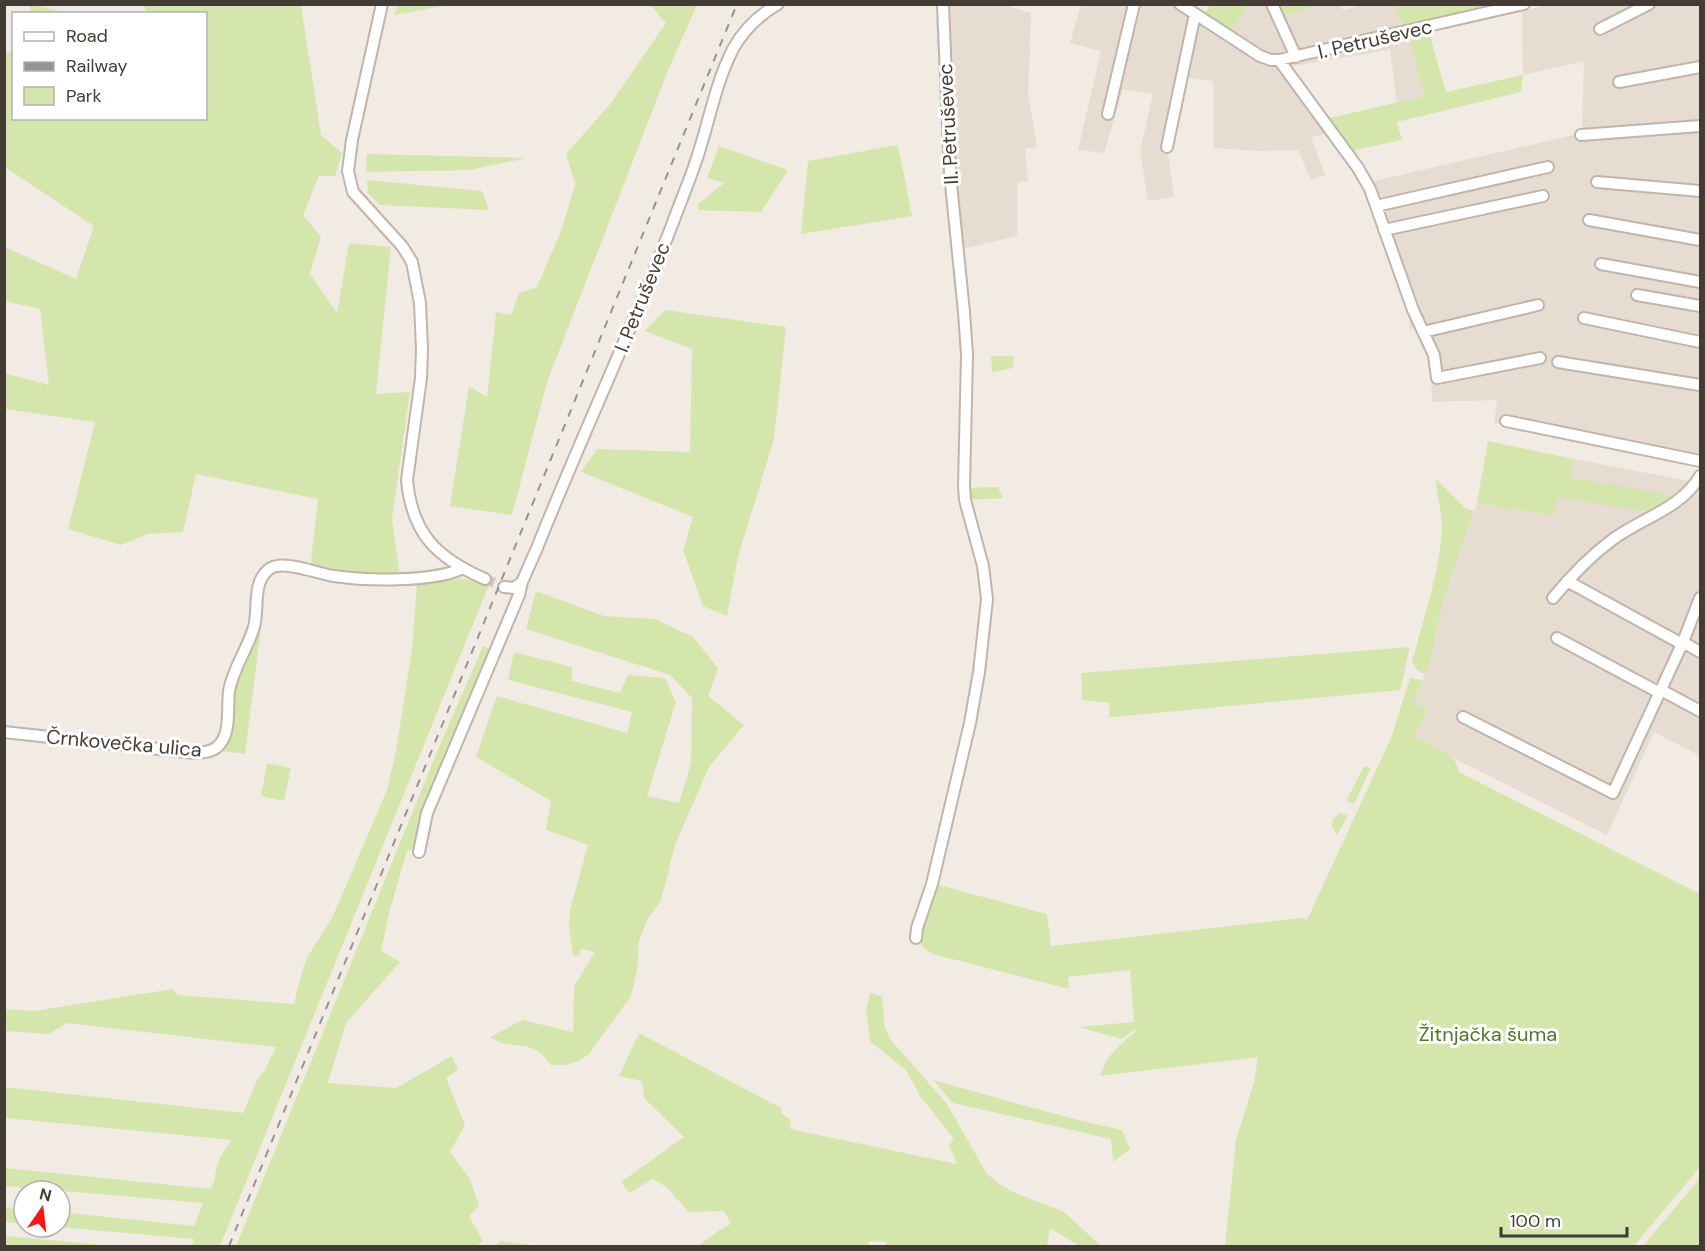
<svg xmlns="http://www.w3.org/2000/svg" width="1705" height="1251" font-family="'DM Sans',sans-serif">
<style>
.residential{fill:#e6dcd2}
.green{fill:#d5e6ac}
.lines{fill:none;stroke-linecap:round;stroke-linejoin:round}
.minor-tunnel{stroke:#cfc8c1;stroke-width:10;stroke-dasharray:10 5;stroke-linecap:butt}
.minor-casing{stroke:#c0b5aa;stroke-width:14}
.minor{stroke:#fff;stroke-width:10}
.rail{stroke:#949494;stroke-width:2;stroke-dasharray:8 8;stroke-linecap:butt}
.labels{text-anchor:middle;stroke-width:6;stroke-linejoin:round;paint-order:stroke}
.street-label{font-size:20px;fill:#443b34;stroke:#fff}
.park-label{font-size:20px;fill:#517428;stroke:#fff}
</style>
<rect width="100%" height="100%" fill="#f2ebe4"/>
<!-- residential -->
<path class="residential" d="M1548,4l152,1v460l-206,-42 3,-23 -65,2 -2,-48 -12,-24 -8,-1 -1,-17 -39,-114 -38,-65 -21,4 14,38 -14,5 -13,-30 -36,1 -48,-3 -1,-67 -31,-4 -14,76 6,44 -26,4 -8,-50 13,-57 -30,-5 -19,64 -26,-3 23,-99 -31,-8 11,-38h105l44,26 18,-26h33l4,10 36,-10h19l3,5 20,-5h31l15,32 16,59 -28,7 -7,-53 -102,17 42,51 40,64 212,-49 2,-72 -61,14 -1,-63z
M938,5h66l27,8 -3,81 9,53 -12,1 3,33 -11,1v54l-55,13 -19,-128 -7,-98z
M1574,459l120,23 6,-10v284l-46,-24 -47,103 -153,-77 -40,-23 15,-24 -15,-10 16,-37 14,-66 33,-95 77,13 3,-20 96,17 -83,-36z"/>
<!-- green -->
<path class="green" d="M233,4l6,2 6,-2 56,1 20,130 21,18 -7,23h-16l-16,39 18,22 -11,37 27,39 12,-70 42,4 -15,147 34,-2 -18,127 8,57 -90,-6 8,-71 -122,-25 -13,58 -35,2 -27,11 -53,-16 27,-107 -90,-13 -1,-36 45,12 -9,-76 -35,-8v-54l71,32 18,-53 -89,-59v-114l8,-2 1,67h192v-104l-59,-1 -4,-8z
M30,5l42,8h-41z
M398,5v-1l52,1 -56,10z
M650,5h47l-28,63 -122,314 -35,133 -62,-9 19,-120 18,11 9,-85 15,3 8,-22 18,-6 25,-58 13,-45 -9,-30 45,-51 55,-80z
M1210,5h38l-18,27 -26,-16z
M1281,5h40l-36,10z
M1394,5h103l-94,21z
M1429,33l17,59 77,-17 -2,17 -124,30 5,18 -51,11 -21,-33 94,-22 -15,-59z
M898,145l14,71 -111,18 7,-73z
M719,146l69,24 -27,42 -63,-2v-6l26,-21 -17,-5z
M367,154l160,4 -58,12 -103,2z
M367,180l115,11 7,19 -109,-5 -12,-12z
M665,310l121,17 -12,112 -36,118 -11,59 -24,-10 -20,-56 10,-33 -112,-45 16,-23 93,3 2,-103 -47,-18z
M991,356h23l-1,12 -21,4z
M1488,441l86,18 -3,18 108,20 -26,16 -95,-16 -4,19 -77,-13z
M1436,479l29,29 9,3 -30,87 -14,66 -5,11 -8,-5 -5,-8c11,-43 27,-87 30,-132 1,-17 -6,-33 -6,-51z
M998,487l5,11 -35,2 -2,-12z
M459,579l18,1 12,5 -269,661h-28l2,-7 -136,-12h2v-15l134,14 9,-23 -198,-17v-18l206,21c4,-8 4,-15 6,-23 3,-10 9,-18 15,-26l-227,-22v-31l238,26 15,-35 6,-7 12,-24 -209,-24 -18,11 -44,-3v-22l29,2 139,-22 5,6 116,9 8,-33 6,-15 24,-38 55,-128 9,-39 16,-102 5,-65z
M536,591l68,25 51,3 38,18 25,31 -10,28 36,29 -35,42 -34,78 -14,56 -13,17 -9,23 -2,30 -6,25 -42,58 -11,7 -12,4h-16c-16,-29 -40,-13 -60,-28l32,-17 51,12 1,-46 21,-34 -14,-3 -2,7 -6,-1 -4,-26 1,-19 18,-65 -42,-15 5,-29 -75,-44 21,-61 130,37 5,-21 -124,-32 6,-28 58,15v14l48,12 8,-18 37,3 11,24 -29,94 32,7 12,-40 1,-65 -22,-23 -144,-46z
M262,620l-17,134 -23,-3 7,-23 7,-53 15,-25z
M483,646l12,5 -79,199 -9,1 -18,62 -8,38 19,11 -54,61 -18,60 68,5 56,-32 6,14 -12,8 19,47 -15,27 20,27 9,27 -10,10 14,25 -7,5h-240l201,-494z
M1410,647l-10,43 -287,27h-4l1,-14 -28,-3 -1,-27z
M1410,678l13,2 -9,21 15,10 -15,24 40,23 5,14 241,122v273l-66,79h-412h3l11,-106 18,-58 4,-25 -158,19c8,-23 17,-28 35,-44v-3l-13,10 -44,-12 56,-5 -4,-52 -62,7 1,12 -136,-35 -9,-6 -5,-9 16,-55 112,30 4,32 250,-28 6,2 84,-182z
M267,763l24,5 -7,33 -23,-5z
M1364,766l7,2 -17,36 -8,-3z
M1339,813l9,2 -11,20 -5,-9 1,-7z
M870,993l12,3 3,32 6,12 56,64 40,70 14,11 12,7 51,20 37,34h-22l-29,-18 -3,18h-161v-4l-17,-1 -1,5h-170l23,-17 10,-5 -7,-13 -35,1 -23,-25 -13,-8 -24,14 -8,-11 63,-45 -40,-39 -2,-17 -23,-5 20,-43 142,75v5l10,7 -1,9 167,35 -8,-19 5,-6 -34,-43 -14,-26 -36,-29 -4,-31z
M933,1080c63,17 126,37 189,50l8,19 -17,13 -2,-23 -158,-36z
M1700,1178v68h-57z
M4,1207l20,2v15l-19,-2z
M5,1236l110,10h-110z
M501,1241l39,5h-46z"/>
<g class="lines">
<!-- minor-tunnel -->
<path class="minor-tunnel" d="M485,579l19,8"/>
<!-- minor casing -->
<g class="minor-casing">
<path id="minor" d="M382,4l-30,136 -4,31 5,21 49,54 10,16 8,41 2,46 -1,29 -14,102c5,54 30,78 78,99
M1180,4l80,52 11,4h8l245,-56
M1272,4l24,53
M1600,29l49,-25
M1279,60l79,108 12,21 43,121 21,45 3,23 103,-20
M1619,82l81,-15
M1108,114l26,-110
M1581,135l119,-9
M1167,147l28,-133
M1597,182l103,9
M1376,206l172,-39
M1589,220l111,20
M1384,230l159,-34
M1601,264l99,18
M1637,295l63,11
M1584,318l116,24
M1423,332l115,-27
M1558,362l142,23
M1506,421l194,40
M1567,581l115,63
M504,587l10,1 8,-6 15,-34c43,-108 93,-214 135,-323 8,-22 17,-43 24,-64 13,-38 19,-77 37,-112 11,-20 26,-34 45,-45
M1553,598c18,-22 36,-41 59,-58 29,-22 69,-31 88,-64
M1557,638l103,55
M1683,642l17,10
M1661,690l39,21
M1463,717l150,76 70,-151 17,-44
M4,732l191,21c10,-1 19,-1 25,-9 11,-13 7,-37 9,-53 4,-23 19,-43 25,-64 5,-18 -2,-43 14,-57 13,-12 50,4 66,6 33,5 98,6 127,-7
M419,852l8,-39 92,-218 3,-13
M916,938l1,-10 15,-44 38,-161 9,-51 8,-73 -4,-33 -18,-66 -1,-14 3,-131 -3,-43 -14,-138 -7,-170"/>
</g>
<!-- minor -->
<use href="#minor" class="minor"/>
<!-- rail -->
<path class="rail" d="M229,1246l508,-1242"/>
</g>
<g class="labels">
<!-- street labels -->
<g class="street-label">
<text transform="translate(1375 39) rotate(-13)" y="7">I. Petruševec</text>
<text transform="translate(948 124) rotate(-93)" y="7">II. Petruševec</text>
<text transform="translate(642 297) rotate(-68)" y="7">I. Petruševec</text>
<text transform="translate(124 743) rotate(5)" y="7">Črnkovečka ulica</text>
</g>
<!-- park labels -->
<g class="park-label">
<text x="1488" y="1041">Žitnjačka šuma</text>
</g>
</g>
<!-- border -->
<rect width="1705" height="1251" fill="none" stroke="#443b34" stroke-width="12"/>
<!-- legend -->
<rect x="12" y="12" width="195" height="108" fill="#ffffff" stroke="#b4b1ae" stroke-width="1.5"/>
<rect x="24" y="32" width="30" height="9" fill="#ffffff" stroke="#b4b1ae" stroke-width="1.5"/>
<text x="66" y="42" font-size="18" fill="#443b34">Road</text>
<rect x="24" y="62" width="30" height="9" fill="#949494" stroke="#b4b1ae" stroke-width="1.5"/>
<text x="66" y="72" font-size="18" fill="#443b34">Railway</text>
<rect x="24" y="87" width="30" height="18" fill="#d5e6ac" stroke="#b4b1ae" stroke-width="1.5"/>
<text x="66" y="102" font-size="18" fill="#443b34">Park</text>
<!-- north arrow -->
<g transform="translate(42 1209) rotate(14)"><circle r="28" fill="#ffffff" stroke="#b4b1ae" stroke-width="1.5"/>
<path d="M0-4.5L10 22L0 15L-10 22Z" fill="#f81515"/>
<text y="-9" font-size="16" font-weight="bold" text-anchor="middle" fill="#443b34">N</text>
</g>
<!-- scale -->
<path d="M1501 1227v9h126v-9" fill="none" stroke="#443b34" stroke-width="3"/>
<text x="1510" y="1227" font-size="18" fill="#443b34" stroke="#ffffff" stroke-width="4.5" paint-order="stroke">100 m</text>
</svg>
